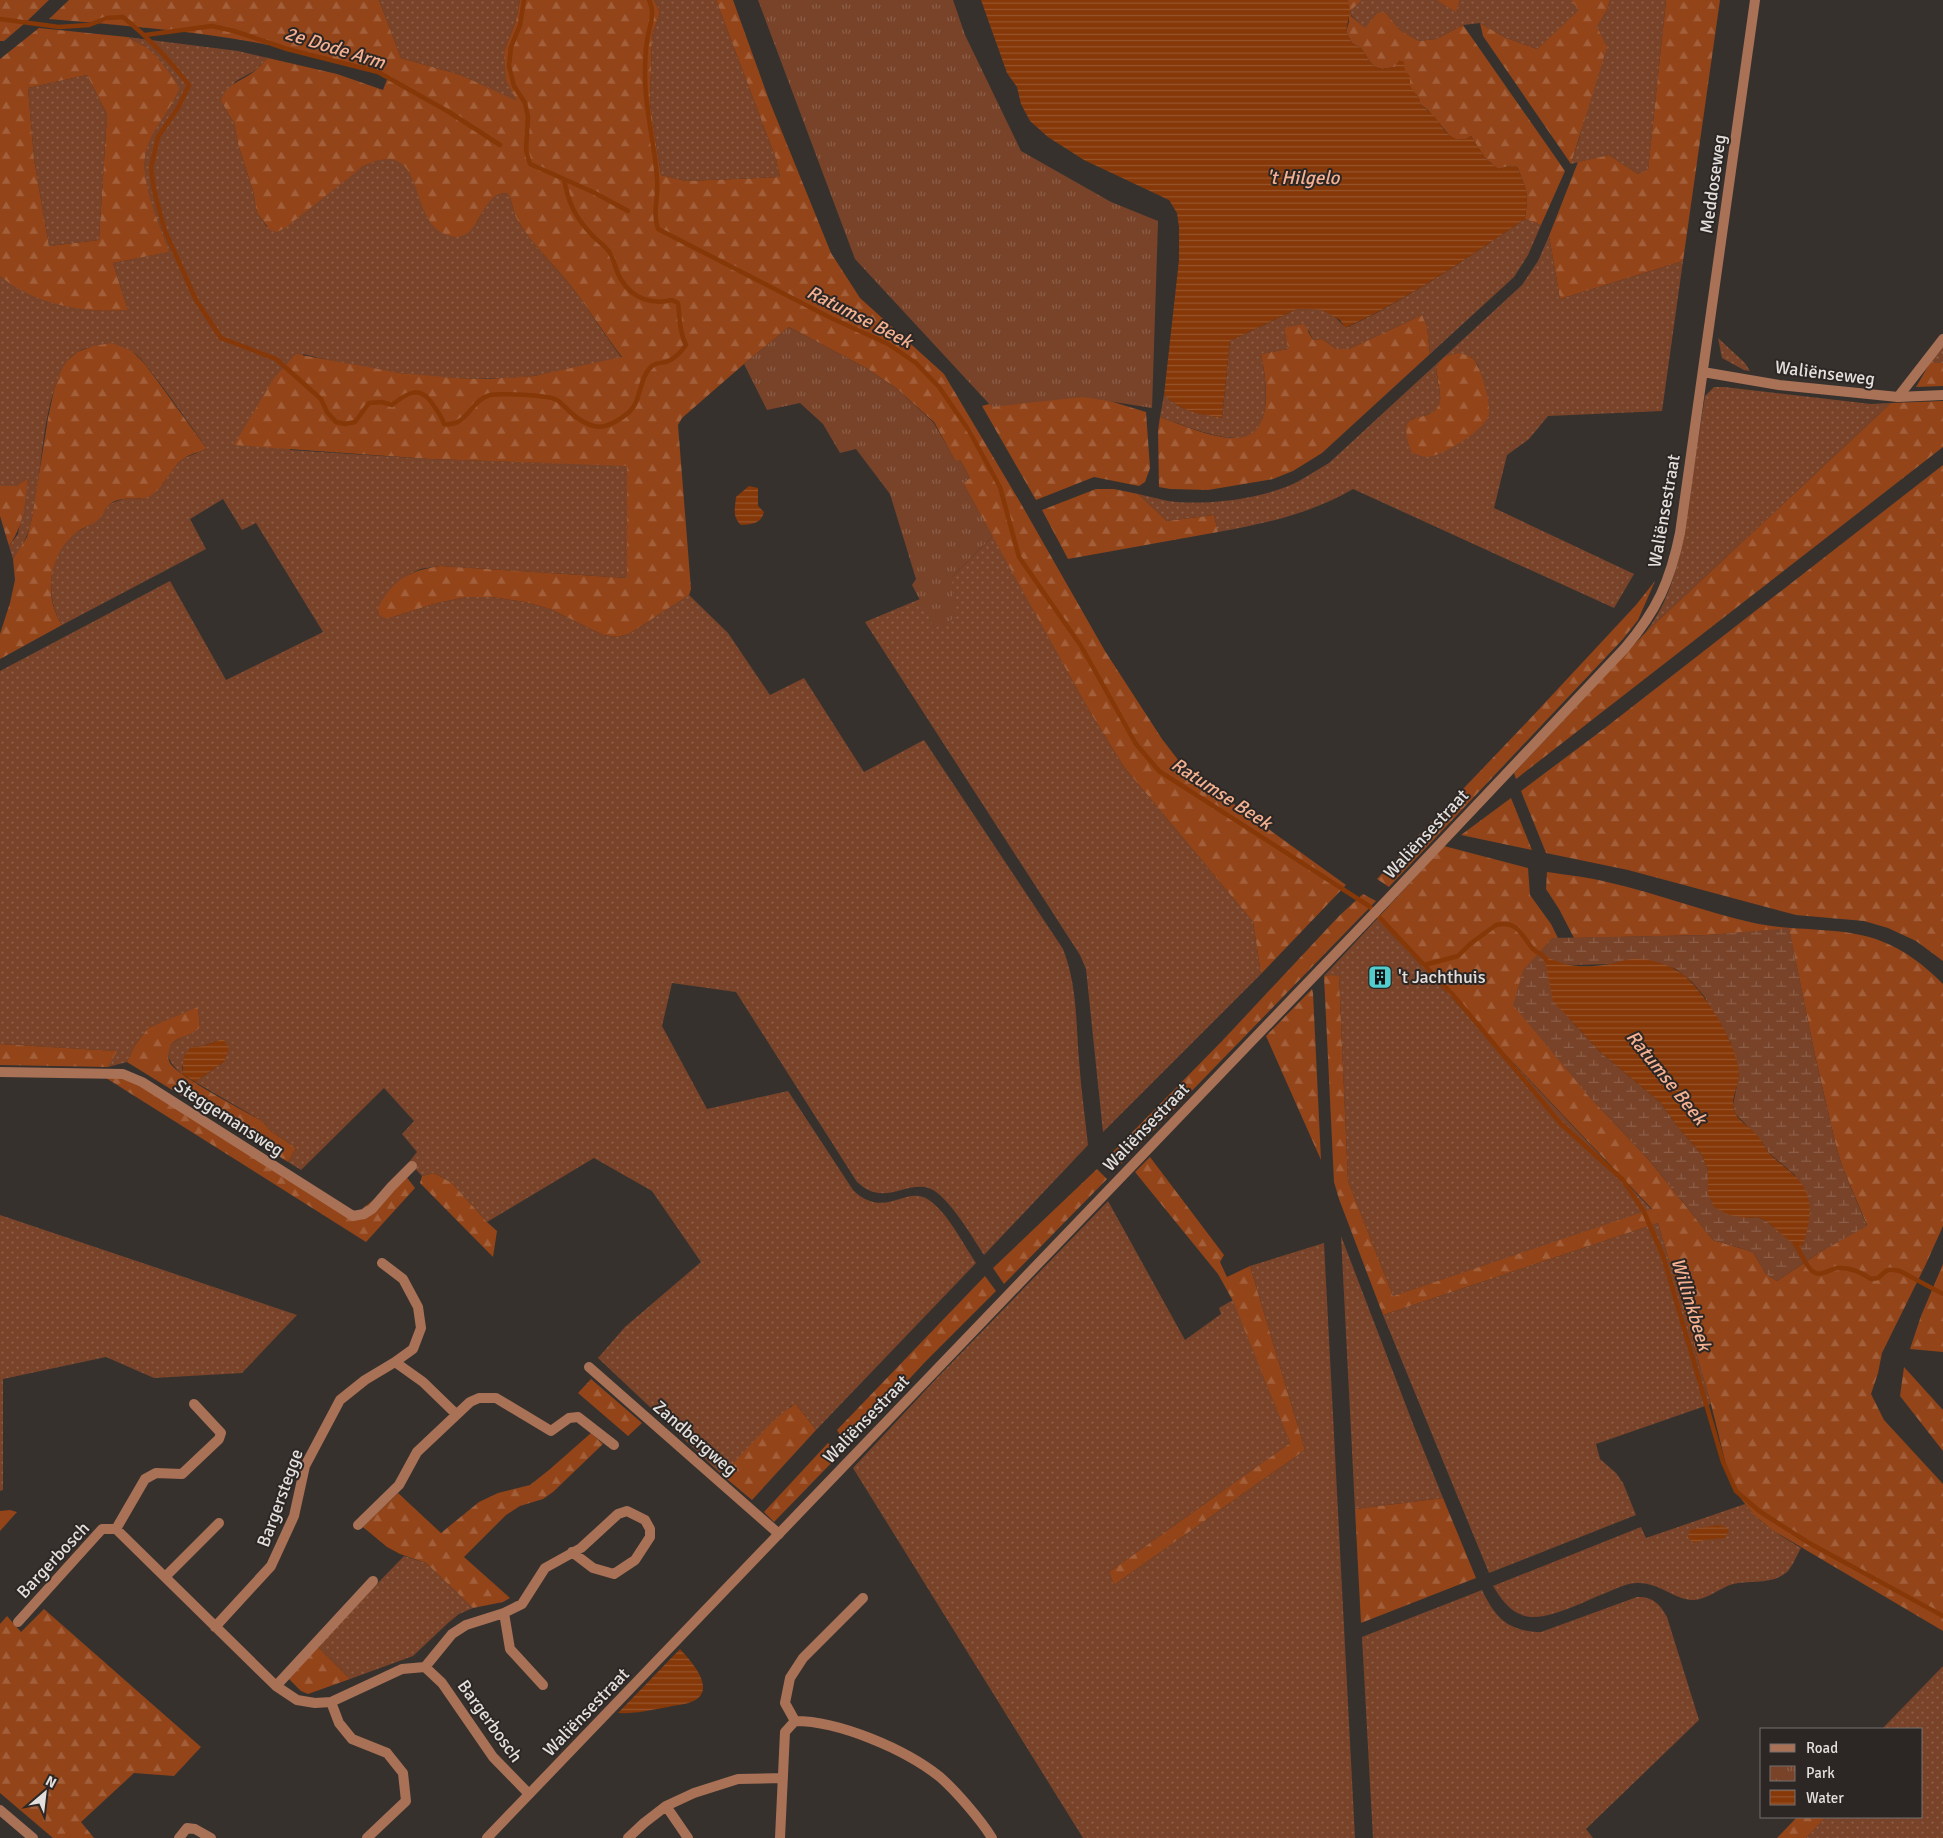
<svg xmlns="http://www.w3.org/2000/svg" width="1943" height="1838" font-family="Signika,sans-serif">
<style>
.grass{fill:url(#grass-dots);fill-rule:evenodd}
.forest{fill:url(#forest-firs);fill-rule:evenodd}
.wetland{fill:url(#wetland-marsh);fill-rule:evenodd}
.park{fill:url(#park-tufts)}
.water{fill:url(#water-rules)}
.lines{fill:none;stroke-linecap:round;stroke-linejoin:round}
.stream{stroke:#863808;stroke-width:4.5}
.minor{stroke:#a97156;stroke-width:10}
.tertiary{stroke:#a97156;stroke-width:10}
.labels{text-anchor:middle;stroke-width:4;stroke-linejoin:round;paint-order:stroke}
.street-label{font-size:18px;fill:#e3dfdd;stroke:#2c2724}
.poi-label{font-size:18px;fill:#e3dfdd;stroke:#2c2724;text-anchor:start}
.water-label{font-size:19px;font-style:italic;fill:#f5b192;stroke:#2c2724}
</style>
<defs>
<pattern id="grass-dots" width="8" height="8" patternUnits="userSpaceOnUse" patternTransform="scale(1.25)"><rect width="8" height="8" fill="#794329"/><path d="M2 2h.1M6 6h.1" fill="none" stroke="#8c5e48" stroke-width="1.8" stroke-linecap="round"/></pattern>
<pattern id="forest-firs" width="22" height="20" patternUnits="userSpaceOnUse" patternTransform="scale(1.25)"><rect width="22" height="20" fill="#934419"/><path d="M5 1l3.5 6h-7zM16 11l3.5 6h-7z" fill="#a25f3a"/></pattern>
<pattern id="wetland-marsh" width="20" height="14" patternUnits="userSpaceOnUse" patternTransform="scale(1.25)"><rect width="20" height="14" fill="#794329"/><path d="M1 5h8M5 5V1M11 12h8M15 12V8" fill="none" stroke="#8c5e48"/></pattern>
<pattern id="park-tufts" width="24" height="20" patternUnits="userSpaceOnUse" patternTransform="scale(1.25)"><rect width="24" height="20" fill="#794329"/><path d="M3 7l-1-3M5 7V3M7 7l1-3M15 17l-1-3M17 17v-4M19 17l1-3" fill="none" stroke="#8c5e48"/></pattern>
<pattern id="water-rules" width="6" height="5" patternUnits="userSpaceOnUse" patternTransform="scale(1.25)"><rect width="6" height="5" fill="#863808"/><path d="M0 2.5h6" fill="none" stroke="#97542c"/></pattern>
</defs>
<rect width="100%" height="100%" fill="#37312e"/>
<!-- grass -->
<path class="grass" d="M379,0h141l-4,21 -12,30 14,51 -57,-27 -60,-17z
M654,0h62l60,159 4,18 -94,4 -25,-6 -11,-71 2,-68 8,-24z
M1362,0h74l20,11 4,-11h111l9,10 -43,39 -33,-12 -24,-14 -17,2 -27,14 -17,2 -19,-11 -14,-17 -10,1 -11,15 -14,-14 -1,-5z
M1610,0h56l-18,171 -10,3 -29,-19 -38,9 8,-25 8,-29 10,-83 10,-17z
M127,37l111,14 30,7 -12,12 -20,11 -15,20 13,22 4,21 15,47 4,22 10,14 95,-60c45,-23 50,8 63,44l52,11c7,-13 13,-29 30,-29 6,7 5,19 11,28 14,24 36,43 53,65 18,23 33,49 51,72 -29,6 -59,14 -89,18 -77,8 -156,-3 -230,-22l-13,96 139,9 198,6v113l-186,-12c-6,1 -13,1 -20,3 -14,4 -45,29 -42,46l14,2 44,-14 30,-6h25l33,5 25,7 53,26 14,2 12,-3 60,-39 39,38 42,62 34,-17 60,94 60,-32 139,209c14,35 13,74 16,111 2,29 6,57 9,85l-104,110c-11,-17 -36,-59 -53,-66 -19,-8 -38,9 -57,3 -6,-1 -12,-6 -17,-10l-121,-190 -64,-9 -10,43 45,83 81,-18 65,99c32,31 53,-6 76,10 19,13 34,44 47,63l-160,167 -19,-25 -6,1 -69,69 -124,-117 27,-31 76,-65 -49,-71 -58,-33 -107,64 -35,-39 -18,-10 -12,3 -13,-14 8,-10 -15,-18 12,-13 -30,-33 -83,82 -13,-8 8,-14 -24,-16 -10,-11 -67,-39 29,-20 -5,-22 -16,6 -12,1 -9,20v7c-30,-26 -6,-34 18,-47l-2,-19 -50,20 -13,17 -8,17 -19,5 8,-16 -116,-7v-373l170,-90 56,99 97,-48 -67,-109 -14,7 -19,-31 -33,20 16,30 -144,76c-17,-26 -15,-71 12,-92 3,-2 7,-3 10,-5 11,-6 19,-14 25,-24l14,-5h17l23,-15 10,-16 11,-10 23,-9c-16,-23 -32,-46 -49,-68 -7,-9 -15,-22 -25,-29 -8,-5 -24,-4 -34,-5 -11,-2 -26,5 -32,15 -26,40 -24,109 -35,156 -3,15 -9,28 -19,41l-4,-13 9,-12 10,-56 -12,8h-16v-210c36,26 84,38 128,34l-15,-47 55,-11c-11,-34 -33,-75 -19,-111 3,-7 8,-14 11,-21l-14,-73z
M87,75l20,39 -8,126 -50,6 -15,-87 -6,-71z
M1525,219l16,6 -13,30 -14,22 -84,77 -3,-28 -5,-11 -73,34h-13l-14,-10 -9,1 -4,-9 -25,-3 4,21 -27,5c5,24 15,86 -26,84 -25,-1 -51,-13 -75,-21l4,-22c18,17 34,18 58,23l8,-77 67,-32 25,1 10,4 14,14c63,-29 121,-70 179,-109z
M1549,236l11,63 123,-38 -21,150 -114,5 -19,23 -22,16 -13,53 140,66 -20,34 -261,-119c-43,25 -86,34 -135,43l-4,-17 -47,6 -29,-27c10,2 20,5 30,7 38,5 97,-2 131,-20 10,-6 20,-12 30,-18l193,-178 16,-24zM1471,357l8,10 -71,74 4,-22c7,-2 17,-4 23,-8 12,-9 0,-28 2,-41 1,-3 3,-7 5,-11z
M1718,338l27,25 5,8 -6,-1 -22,-12z
M1943,347v16h-13z
M1714,387h10l147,17 20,-1 -246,230c20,-25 29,-54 36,-83l24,-154z
M993,536l94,171 37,60 129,155 8,52 -158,158 -17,-163 -6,-14 -215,-333 55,-23 15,29 17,-51z
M1377,919l275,291 -259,86 -45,-115 -9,-204 -9,-2 -6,1z
M1108,1201l77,139 36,-26 -2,-6 14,-8 57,143 -181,129 5,13 191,-135 -55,-184 74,-23 31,595h-272l-230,-370 84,-90z
M0,1215l297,100 -55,58 -88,5 -48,-21 -103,22v111l-3,1z
M1658,1223l53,181 -115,40 4,15 16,14 7,10 13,32 -147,58 -106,-258z
M1341,1236l74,193 28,69 -88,11z
M1745,1504c15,20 35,31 56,44 -4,7 -8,17 -13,23 -14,14 -37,9 -55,13 -14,4 -27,17 -42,16 -19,-2 -33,-18 -54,-17 -9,0 -20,5 -29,9 -22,8 -64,32 -86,23 -14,-5 -22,-18 -29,-29l148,-59 5,11z
M404,1556l22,7 47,45 -14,6 -11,9 -35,33 -63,23 -33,-33z
M1482,1590c14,29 26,41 59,42l96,-35c15,-1 23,7 30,20l32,103 -113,109 7,9h-220l-11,-201z
M1943,1666v172h-137l20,-21h96v-88h-40z"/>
<!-- forest -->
<path class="forest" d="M0,0h49l-24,23 -21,18h-4z
M69,0h310l22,58 60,17 56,26 -11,-21 -2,-29 12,-30 4,-21h134l6,12 -8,24 -2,68 11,71 25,6 94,-4 -4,-18 -60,-159h17l36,100 62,153 29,45 84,76 76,128 85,149 57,88 20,26 24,19 140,101 -85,89 -8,-52 -129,-155 -37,-60 -124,-224 7,-5 -10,-18 -4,2 -22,-40 -38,-34 -30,-20 -77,-41 -45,37 -62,54 -4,7 13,164 -2,6 -60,39 -12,3 -14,-2 -53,-26 -25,-7 -33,-5h-25l-30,6 -44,14 -8,1 -6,-3 -1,-7c14,-28 32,-38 63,-42l186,12v-112l-198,-7 -195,-14 40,-67 22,-24 104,19 56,5 30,1 48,-3 88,-19c-18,-23 -33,-48 -51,-71 -17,-22 -39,-41 -53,-65 -6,-9 -5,-21 -11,-28 -28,-1 -26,50 -56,43 -47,-10 -20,-104 -89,-69l-77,61 -8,4 -7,-2 -13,-17 -4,-22 -15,-47 -4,-21 -13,-22c5,-18 22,-20 35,-31 5,-4 8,-9 12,-12l69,16 46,16 5,-13c-111,-40 -223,-48 -339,-58z
M1348,0h14l-12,11 1,5 14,12 11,-14 4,-2 6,1 14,17 19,11 17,-2 27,-14 102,146 -24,54 -16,-6 2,-18 -1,-11 -8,-22 -5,-3 -15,4 -13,-11 -14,-22 -5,3 -10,1 -6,-4 -22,-26 -8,-6 -3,-9c-12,-6 -6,-24 -19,-32l-3,4 -13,2 -7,-2 -4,-4 -10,-15 -9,-5 -6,-11 3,-10z
M1436,0h24l-4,12z
M1571,0h39l-3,10 -10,17 10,20 -36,117 -88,-128 -3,-13 24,14 33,12 42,-39z
M1666,0h54l-37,261 -123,38 -11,-63 29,-74 31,-7 29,19 10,-4z
M39,28l88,9 19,10 11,10 19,25 3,7c-7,18 -21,33 -29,51 -16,33 8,79 19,112l-56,11 15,47c-42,4 -95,-6 -128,-34v-217zM87,75l20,39 -8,126 -50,6 -15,-87 -6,-71z
M1422,315l5,11 3,28 -108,99 -29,18 -20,8 -65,11 -38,-1 -11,-2 -1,-56 2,-14c22,8 54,22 77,21 39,-2 29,-60 24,-84l27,-5 -4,-21 20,-4 9,16 9,-1 14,10h13z
M112,343l20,8 13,13 62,85c-7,3 -18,5 -24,10 -13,9 -17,26 -30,35 -12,9 -28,1 -40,8 -7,3 -9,12 -14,17 -8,7 -19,9 -26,16 -25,22 -29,63 -11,90l-62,34v-25l10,-31 5,-23 -2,-21 14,-22 5,-19 16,-100 6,-28 7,-19 6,-10 10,-9 16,-6z
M1461,353c3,1 8,3 11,5 9,8 20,47 16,59 -6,14 -45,39 -61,40 -4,0 -10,-3 -15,-4 -19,-48 15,-28 26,-46 10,-17 -20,-50 23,-54z
M1930,363h13v23l-27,1z
M1041,394l59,4 46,14 4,56 -5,14 -6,4 -45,-9 -58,23 -54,-94 18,-5z
M1943,401v46l-427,332 -2,-6 131,-140 246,-230z
M1943,465v496l-27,-20 -28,-13 -24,-7 -68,-6 -168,-45 -82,-17 -25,-62 84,-63z
M28,478c-3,25 -4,47 -19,68l-9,-30v-30h16z
M1096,489h18l24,5 29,27 47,-6 4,17 -150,27 -26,-49z
M1655,581l-17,39 -15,19 -234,248 -12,-8 151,-158 108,-116z
M1511,798l21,52 -71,-15z
M1444,846l84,22 2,27 21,29 7,14h-6l34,155 63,67 64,80 40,12 13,22 11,7 45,-30 45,-26 -25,-59 -7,-24 -19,-82 -27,-131 -81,6 -134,3 -15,-29 -13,-20 1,-17c20,3 41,5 60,10 50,11 97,30 147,41 40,9 89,3 127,18 24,9 44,25 62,43v242l-18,40 -43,87 -4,20 -7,21 13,26 59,64v147l-171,-101 -18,-15 -16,-20 -10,-22 -17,-69 -53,-181 -275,92 -44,-116 -5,-17 -10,-206 6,-1 9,1 9,205 45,115 259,-87 -275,-290z
M1363,894l13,7 -259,267 -10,-10 116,-118 116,-124z
M1312,989l1,4 8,167 -55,-124z
M198,1007l2,20c-7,9 -22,8 -29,18 -3,5 -4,13 -1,18 6,12 76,49 92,58l10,11 24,16 -8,14 -161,-100 8,-17 13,-17z
M0,1044l117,7 -9,16 -108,-2z
M106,1078h23l224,138 52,-41 10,13 -49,54z
M1150,1157l74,98 -4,7 7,15 23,-11 55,184 -191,135 -5,-13 181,-129 -57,-142 -15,-27 -83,-102z
M1097,1169l10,10 -103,105 -11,-16z
M434,1173l18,10 35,39 10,9 -4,26 -73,-74 2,-7z
M1943,1264v88l-33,-3 11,-33z
M985,1276l11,15 -71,71 -78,84 -10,-16z
M1904,1367l39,43v41l-43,-55z
M591,1379l51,44 -14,13 -50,-43z
M796,1404l20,26 -64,70 -30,-25c15,-15 58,-65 74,-71z
M591,1433l12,11 -50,48 -10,7 -23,7 -14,9 -42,42 46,41 -7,4 -30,6 -47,-45 -26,-9 -13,-7 -24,-20 35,-34 43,40 38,-31 19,-9 32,-8 19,-15z
M828,1443l12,11 -66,68 -10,-10z
M1443,1498l33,80 -115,45 -6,-114z
M10,1510l7,2 -17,19v-20z
M44,1609l157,138 -27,29 -40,-3 -53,49 13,16h-41l-53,-45v-169l7,-8 14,16z
M317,1646l33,33 -42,15 -7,-3 -14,-14z
M1797,1817h29l-20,21h-29z"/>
<!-- wetland -->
<path class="wetland" d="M1789,928l27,132 19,82 7,24 25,60 -45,25 -45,30 -11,-7 -13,-22 -40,-12 -64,-80 -63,-67 -73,-88 10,-35 29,-32 156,-3zM1544,955l15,9 16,1 36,-1 22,-5 23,3 20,7 16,13 12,14 26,45 9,34 -6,30 2,8 27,29 6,10 27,23 12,52 -4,18 -5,2 -32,-26 -9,-4 -9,1 -40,-24v-24l-6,-15 -26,-30 -15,-22 -61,-51 -47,-51z"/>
<!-- park -->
<path class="park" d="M758,0h195l12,35 56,116 90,51 47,19 -6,187 -69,-11 -91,10 -137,-148z
M789,327l77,41 30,20 37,34 23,39 4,-1 10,18 -7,5 30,53 -41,41 3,41 -20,10 -23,-43 4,-6 -26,-85 -34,-45 -16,4 -17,-29 -23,-21 -33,7 -23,-46z"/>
<!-- water -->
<path class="water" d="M981,0h367l2,10 -4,22 6,11 9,5 10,15 4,4 7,2 13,-2 4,-7 5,2 1,9 5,5v10l10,14v4c6,5 13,10 17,16 9,13 18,26 34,16l14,22 13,11 15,-4 5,3 8,22 1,11 -2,18c-58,39 -116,80 -180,109l-5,-8 -18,-10 -25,-1 -67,32 -8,77c-23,-4 -40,-6 -58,-23l15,-135v-33l-2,-14 -8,-13 -85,-40 -36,-23 -18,-16 -9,-17 -4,-17 -10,-14z
M749,486l9,2v18l6,6c-3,12 -12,12 -23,13 -9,-8 -6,-17 -5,-28z
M1544,955c22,13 41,13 66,9 7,-1 15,-5 22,-5 13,-1 33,4 44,11 25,13 63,76 63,105 0,12 -10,24 -4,37 3,9 14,14 21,22 5,5 8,12 12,18 8,9 18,15 26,23 22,21 17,43 9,70l-5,3 -32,-27 -9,-4 -9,1 -19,-3 -15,-8 -6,-13v-24l-6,-15 -26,-30 -15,-22 -61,-51 -47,-51z
M219,1040h5l5,8 -5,14 -29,20 -13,-8 2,-18 7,-9 12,-1z
M1716,1525l8,1 5,4 -4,8 -20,2 -12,3 -5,-6 2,-7z
M680,1649c11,12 39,42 11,53 -7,3 -15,3 -23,5 -17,3 -32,7 -50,6z"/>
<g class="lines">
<!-- stream -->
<path class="stream" d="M649,0c7,13 0,27 -2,41 -2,11 -2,24 -2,35 0,35 10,69 12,103 2,19 -5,32 1,50l171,88 59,27 28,19 23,24 29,42 32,58 19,70 62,89 55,98 23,27 210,135 55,59 34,-9 12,-12 26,-19c23,-6 26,13 38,25 5,4 9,3 12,10
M0,19l59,8 30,-2 18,-7 16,-1c25,20 46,42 66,68l-10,21 -21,31 -7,31 3,22 11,41 31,69 25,38 55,21 45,40 6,13 9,10 9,2 10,-2 14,-19 13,-1 10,3c17,-14 29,-20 42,1 4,6 8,11 10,18 23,4 26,-24 46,-29 10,-2 55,0 65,4 5,2 10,8 14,12 22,20 36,21 59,2 14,-11 10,-35 24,-47 3,-3 9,-3 14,-4 9,-3 15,-10 20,-17 -7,-14 -6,-27 -8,-42l-6,-3c-19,5 -39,-1 -50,-19 -6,-8 -7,-19 -12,-28 -5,-8 -13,-12 -19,-19 -16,-17 -23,-32 -27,-55l-34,-15 -4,-14 2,-33 -3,-14 -11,-17 -5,-20 2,-19 9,-22 4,-25
M145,35l67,-9 22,5 53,18 91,23 71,40 51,33
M564,179l31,14 33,18
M1424,965l29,30 108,129 62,56 21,32 19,44 60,206 13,29 23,20 50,32 134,73
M1795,1244c6,8 10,21 17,27 8,7 17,-2 26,-3 13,-1 23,4 33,11l7,-1c10,-8 7,-10 22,-7l43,23"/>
<!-- minor -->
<path class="minor" d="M1898,397l45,-2
M0,1072l123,2 19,8 211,134 11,-2 8,-5 19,-22 21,-21
M395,1362l28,20 33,32
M589,1367l190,167
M358,1525l41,-40 18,-33 53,-50 9,-4h17l55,33 18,-13 9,-1 36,28
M116,1529l29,-50 11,-6 26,1 37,-35 2,-6 -27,-29
M165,1577l54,-54
M504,1613l18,-9 23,-36 36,-20 37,-34 9,-3 18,9 5,9v8l-15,23 -21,14 -21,-6 -21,-16
M18,1622l84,-93h14l160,157 21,14 18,3 16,-1 71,-33 23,-2 17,16 51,74 36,37
M215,1627l56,-61 23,-50 11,-50 35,-66 25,-20 30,-18 18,-13 8,-21 -3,-21 -15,-28 -21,-16
M425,1667l27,-33 14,-9 38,-12 6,36 33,36
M276,1686l97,-105
M331,1702l8,21 13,16 35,14 16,20 3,28 -39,37
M795,1721l-10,-18 5,-25 13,-20 60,-60
M666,1806l22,32
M179,1838l8,-10 8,1 16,9
M628,1838l16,-15 22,-17 28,-13 44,-14 45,-1
M780,1838l5,-106 10,-11c44,0 110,28 145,56 16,14 41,43 52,61"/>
<!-- tertiary -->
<path class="tertiary" d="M1703,372l76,13 119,12 45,-58
M0,1810l33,28
M487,1838l901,-939 237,-251c32,-38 45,-66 55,-115l75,-533"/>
</g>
<!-- icons -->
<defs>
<g id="building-square" transform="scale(1.25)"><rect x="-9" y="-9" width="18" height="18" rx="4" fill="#52cdcd" stroke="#2c2724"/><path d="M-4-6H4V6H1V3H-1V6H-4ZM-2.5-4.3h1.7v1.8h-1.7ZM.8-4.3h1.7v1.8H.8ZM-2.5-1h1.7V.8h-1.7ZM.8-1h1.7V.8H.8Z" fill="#111"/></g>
</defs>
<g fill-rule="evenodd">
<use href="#building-square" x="1380" y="977"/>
</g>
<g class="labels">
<!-- street labels -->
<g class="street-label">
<text transform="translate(1713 184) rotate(-82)" y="6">Meddoseweg</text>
<text transform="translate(1825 373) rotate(7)" y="6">Waliënseweg</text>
<text transform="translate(1664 511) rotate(-80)" y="6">Waliënsestraat</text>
<text transform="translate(1426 834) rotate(-47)" y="6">Waliënsestraat</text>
<text transform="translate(229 1118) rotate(33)" y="6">Steggemansweg</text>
<text transform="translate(1146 1127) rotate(-46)" y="6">Waliënsestraat</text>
<text transform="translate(866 1419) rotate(-46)" y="6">Waliënsestraat</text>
<text transform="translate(695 1438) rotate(41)" y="6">Zandbergweg</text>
<text transform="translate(280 1498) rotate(-70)" y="6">Bargerstegge</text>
<text transform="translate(53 1560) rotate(-47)" y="6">Bargerbosch</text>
<text transform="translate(586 1712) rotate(-46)" y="6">Waliënsestraat</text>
<text transform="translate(490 1721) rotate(54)" y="6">Bargerbosch</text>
</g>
<!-- poi labels -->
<g class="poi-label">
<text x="1398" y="983">'t Jachthuis</text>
</g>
<!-- water labels -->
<g class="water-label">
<text transform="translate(335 47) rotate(17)" y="7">2e Dode Arm</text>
<text x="1303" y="184">'t Hilgelo</text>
<text transform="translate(860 316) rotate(27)" y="7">Ratumse Beek</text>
<text transform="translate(1222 793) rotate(33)" y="7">Ratumse Beek</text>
<text transform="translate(1667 1077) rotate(51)" y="7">Ratumse Beek</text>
<text transform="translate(1692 1304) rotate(73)" y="7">Willinkbeek</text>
</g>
</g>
<!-- legend -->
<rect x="1760" y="1728" width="162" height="90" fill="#2c2724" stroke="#75716e"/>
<rect x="1770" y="1744" width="25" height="8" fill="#a97156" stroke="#75716e"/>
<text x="1806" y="1753" font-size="15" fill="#e3dfdd">Road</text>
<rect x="1770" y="1766" width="25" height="15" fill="url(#park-tufts)" stroke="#75716e"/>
<text x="1806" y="1778" font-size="15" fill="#e3dfdd">Park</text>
<rect x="1770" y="1790" width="25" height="15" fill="url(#water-rules)" stroke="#75716e"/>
<text x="1806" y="1803" font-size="15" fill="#e3dfdd">Water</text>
<!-- north arrow -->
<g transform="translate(45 1793) rotate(28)" stroke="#2c2724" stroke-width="4" paint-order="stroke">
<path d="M0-4L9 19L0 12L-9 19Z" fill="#e3dfdd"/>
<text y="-8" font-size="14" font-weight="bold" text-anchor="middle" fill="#e3dfdd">N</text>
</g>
</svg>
